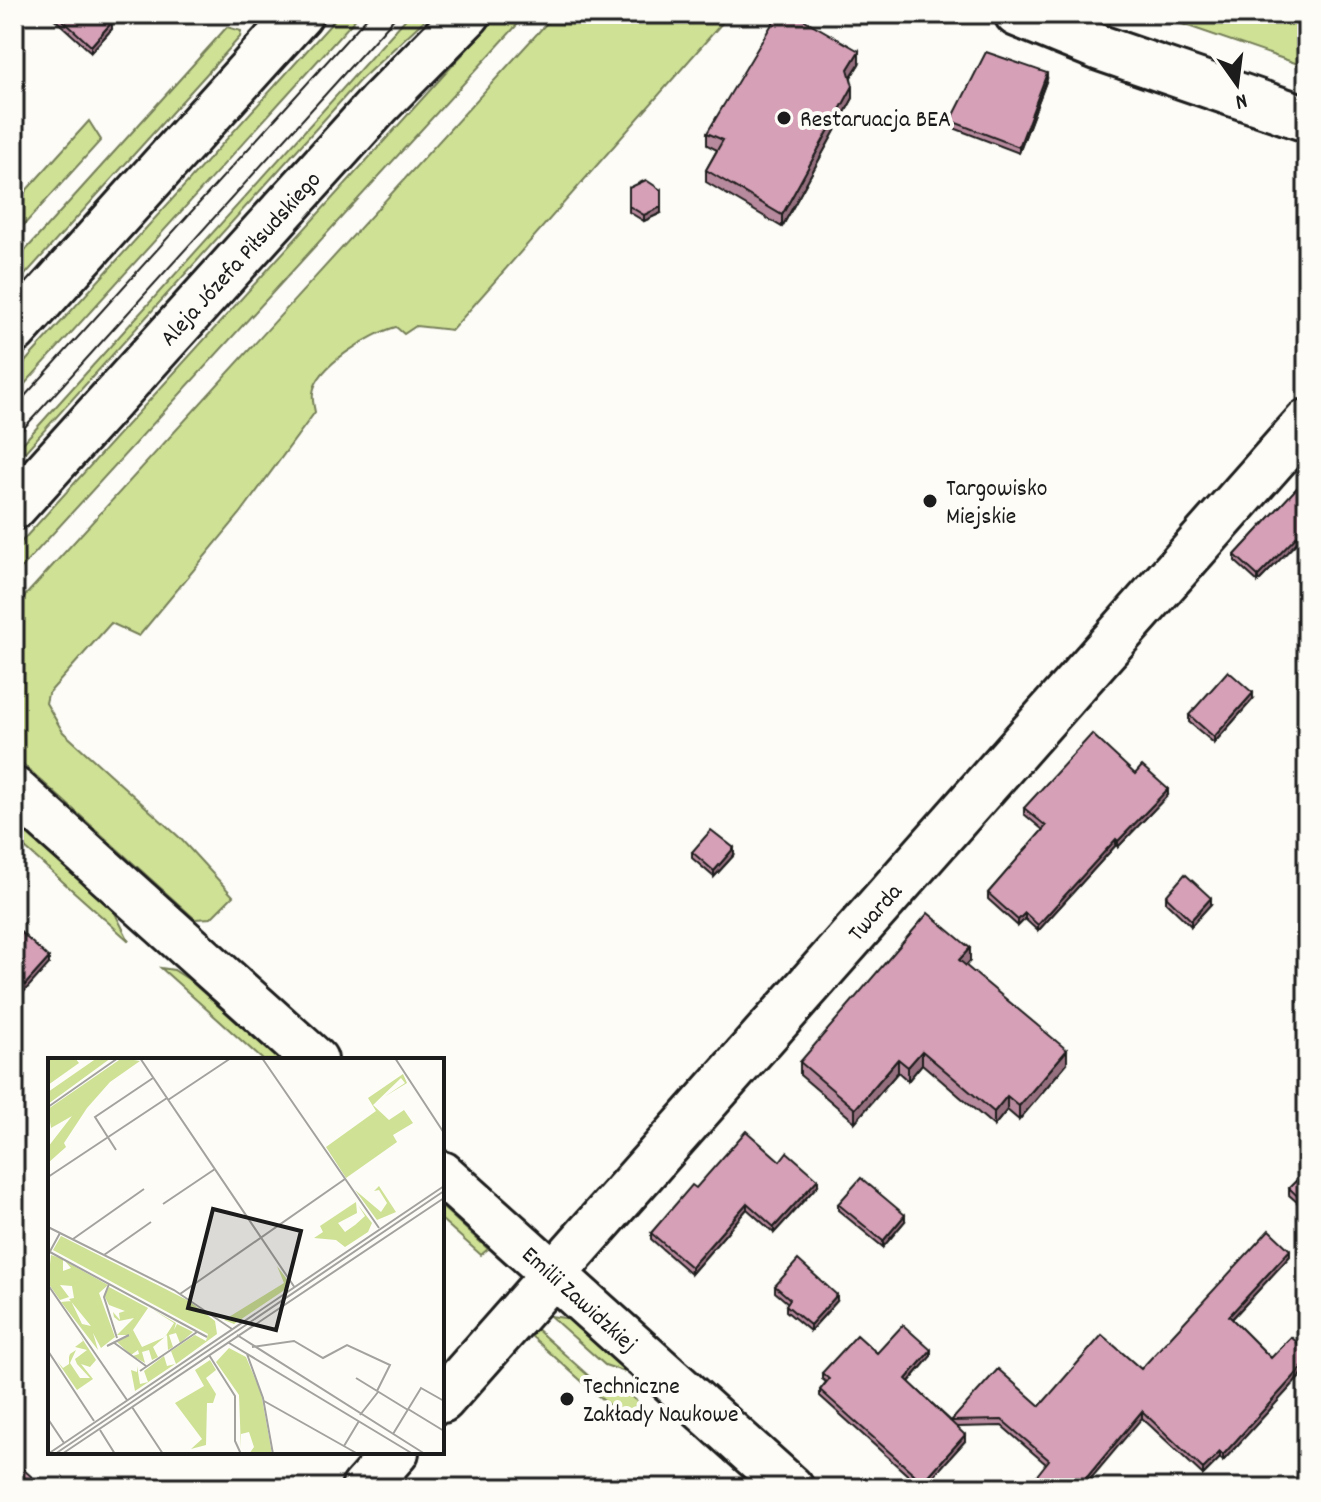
<svg xmlns="http://www.w3.org/2000/svg" width="1321" height="1502" font-family="Dekko,sans-serif">
<style>
.green{fill:#cee195;stroke:#757e58;stroke-width:2}
.lines{fill:none;stroke-linecap:round;stroke-linejoin:round}
.minor-casing{stroke:#1c1c1c;stroke-width:50}
.minor{stroke:#fdfcf7;stroke-width:44}
.tram{stroke:#1c1c1c;stroke-width:2}
.wall{fill:#b88a9d;stroke:#1c1c1c;stroke-width:2}
.shaded-wall{fill:#96707f;stroke:#1c1c1c;stroke-width:2}
.building{fill:#d6a0b6;stroke:#1c1c1c;stroke-width:2}
.poi-dot{fill:#1c1c1c;stroke:#fdfcf7;stroke-width:3}
.labels{text-anchor:middle;stroke-width:8;stroke-linejoin:round;paint-order:stroke}
.poi-label{font-size:24px;fill:#1c1c1c;stroke:#fdfcf7;text-anchor:start}
.street-label{font-size:24px;fill:#1c1c1c;stroke:#fdfcf7}
.inset-road{fill:none;stroke:#a3a29f;stroke-width:2}
.view{fill:#1c1c1c;fill-opacity:0.15;stroke:#1c1c1c;stroke-width:4}
.inset-edge{fill:none;stroke:#1c1c1c;stroke-width:4}
</style>
<rect width="100%" height="100%" fill="#fdfcf7"/>
<filter id="ink" filterUnits="userSpaceOnUse"><feTurbulence type="fractalNoise" baseFrequency=".0125" numOctaves="2"/><feDisplacementMap in="SourceGraphic" scale="16" xChannelSelector="R" yChannelSelector="G"/><feConvolveMatrix kernelMatrix="1 2 1 2 8 2 1 2 1" color-interpolation-filters="sRGB"/></filter>
<g filter="url(#ink)">
<!-- green -->
<path class="green" d="M340,14h20l-346,382v-22z
M410,14h21l-72,67 -345,383v-11z
M499,14h28l-513,562v-26z
M555,14h175l-278,316 -36,-4 -12,8 -8,-7c-24,6 -80,39 -83,66 -1,6 1,14 2,19l-75,102 -101,122 -28,-13 -63,71 -2,9 17,29 116,105 54,59 -22,22 -16,1 -181,-163v-148z
M1067,14h46l-6,18z
M1154,14h153v53l-151,-52z
M227,27l14,4 -1,6 -226,250v-24z
M89,121l12,19 -87,96v-32z
M14,823l100,88 15,30 -115,-103z
M161,968l13,2 14,9 91,81h-16z
M442,1207l46,42 -7,6 -39,-35z
M550,1316l22,3 62,56 -29,-10z
M533,1326l59,53 33,12 14,12 -15,16 -95,-85z"/>
<g class="lines">
<!-- minor casing -->
<g class="minor-casing">
<g id="minor">
<path d="M1017,14l83,34 207,71"/>
<path d="M14,331l286,-317"/>
<path id="s1" d="M14,507l365,-403 89,-90"/>
<path d="M14,790l301,270"/>
<path id="s2" d="M442,1174l349,314"/>
<path id="s3" d="M442,1400l865,-978"/>
<path d="M364,1488l32,-36"/>
</g>
</g>
<!-- minor -->
<use href="#minor" class="minor"/>
<!-- tram -->
<path class="tram" d="M14,408l356,-394
M14,439l384,-425"/>
</g>
<!-- wall -->
<path class="wall" d="M49,14h54l9,15 -21,23z
M859,64l-8,13 2,21 -71,129 -76,-45v-12l11,-20 -10,-5v-12z
M1047,79l-28,74 -68,-26v-6z
M629,188l32,25 -17,8 -15,-9z
M1307,477v55l-49,50 -23,-21v-6z
M1253,699l-39,44 -25,-21v-7z
M1135,774l33,21 -50,52 -2,-2 -78,86 -13,-12 -7,7 -30,-27v-6l55,-63 -19,-16v-6z
M692,852l42,3 -20,22 -22,-19z
M1166,896l45,8 -20,22 -25,-24z
M970,961l-4,5 101,97 -48,57 -12,-10 -13,16 -72,-62 -14,17 -10,-9 -43,50 -55,-47v-13z
M780,1161l38,24 -44,48 -27,-24 -56,65 -40,-35v-6l45,-45z
M1307,1170v41l-18,-16v-7z
M838,1204l67,17 -22,26 -45,-37z
M1290,1256l-58,63 39,39 36,-7v18l-84,92 -3,-3 -17,17 -61,-57 -96,46 -44,-38 -45,1 8,14 -43,47 -102,-92v-6l6,-8 -4,-3v-6l55,-20 54,3 -22,26 42,39 89,-15 101,-37z
M775,1286l62,15 -27,30 -24,-20v-6l2,-2 -13,-11z"/>
<!-- shaded-wall -->
<path class="shaded-wall" d="M112,22v7l-21,23v-6z
M859,51v13l-11,17v-12z
M1047,73v6l-28,74v-6z
M853,86v12l-71,129v-12z
M661,190v23l-17,8v-6z
M1307,526v6l-49,50v-6z
M1253,693v6l-39,44v-6z
M1168,789v6l-50,52v-6z
M1116,839v6l-78,86v-6z
M734,848v7l-20,22v-6z
M1211,898v6l-20,22v-6z
M1025,913v6l-7,7v-6z
M970,948v13l-11,12v-13z
M49,958v6l-35,39v-6z
M1067,1050v13l-48,57v-14z
M922,1051v13l-14,17v-14z
M898,1059v13l-43,50v-13z
M1007,1096v14l-13,16v-14z
M818,1179v6l-44,48v-6z
M747,1203v6l-56,65v-7z
M905,1215v6l-22,26v-6z
M1290,1250v6l-61,66v-6z
M837,1295v6l-27,30v-6z
M931,1350v6l-25,29v-6z
M1307,1362v7l-84,92v-6z
M1142,1411v7l-59,70h-5z
M965,1435v6l-42,47v-6z
M1220,1452v6l-17,17v-6z"/>
<!-- building -->
<path class="building" d="M56,14h47l9,8 -21,24z
M778,14h16l65,37 -11,18 5,17 -71,129 -76,-45 17,-30 -16,-7z
M986,52l61,21 -28,74 -68,-26z
M646,180l15,10v17l-17,8 -15,-9v-18z
M1307,477v49l-49,50 -23,-21z
M1228,671l25,22 -39,44 -25,-22z
M1092,734l43,40 7,-8 26,23 -50,52 -2,-2 -78,86 -13,-12 -7,7 -30,-27 58,-67 -22,-18z
M711,830l23,18 -20,23 -22,-19z
M1185,874l26,24 -20,22 -25,-24z
M928,913l42,35 -11,12 108,90 -48,56 -12,-10 -13,16 -72,-61 -14,16 -10,-8 -43,50 -55,-47z
M14,926l35,32 -35,39z
M746,1131l34,30 7,-9 31,27 -44,48 -27,-24 -56,64 -40,-34 41,-48 4,3z
M1307,1170v35l-18,-17z
M861,1178l44,37 -22,26 -45,-37z
M1269,1230l21,20 -61,66 42,42 20,-21 16,14v11l-84,93 -3,-3 -17,17 -61,-58 -64,77h-51l22,-28 -47,-40 -51,1 47,-52 42,37 62,-71 39,34z
M798,1260l39,35 -27,30 -24,-20 4,-6 -15,-13z
M903,1325l28,25 -25,29 59,56 -42,47 -103,-92 9,-11 -7,-6 35,-38 20,18z
M14,1461l28,25 -2,2h-26z"/>
</g>
<!-- markers -->
<g class="poi-dot">
<circle cx="784" cy="118" r="8"/>
<circle cx="930" cy="501" r="8"/>
<circle cx="567" cy="1399" r="8"/>
</g>
<g class="labels">
<!-- poi labels -->
<g class="poi-label">
<text x="800" y="126">Restaruacja BEA</text>
<text x="946" y="495">Targowisko<tspan x="946" dy="28">Miejskie</tspan></text>
<text x="583" y="1393">Techniczne<tspan x="583" dy="28">Zakłady Naukowe</tspan></text>
</g>
<!-- street labels -->
<g class="street-label">
<text dy="8" stroke="none"><textPath href="#s1" startOffset="336">Aleja Józefa Piłsudskiego</textPath></text>
<text dy="8" stroke="none"><textPath href="#s3" startOffset="652">Twarda</textPath></text>
<text dy="8" stroke="none"><textPath href="#s2" startOffset="186">Emilii Zawidzkiej</textPath></text>
</g>
</g>
<!-- overview -->
<g transform="translate(48 1058)">
<rect width="396" height="396" fill="#fdfcf7"/>
<path d="M0,0h27l4,5 -31,22zM49,0h14l-63,46v-12zM74,0l18,3 -30,21 -23,26 -23,35 2,4 -18,16v-16l24,-31 -21,12 -3,-19zM355,16l4,9 -23,14 21,-14 -4,-5 -28,27 16,15 15,-10 9,13 -20,12 4,7 -51,36 -20,-31 50,-36 -8,-13zM331,128l17,26 -19,8 -22,-30 26,22 6,-9 -8,-13 -5,1zM308,144l1,11 -19,10 7,9 10,-7 10,-9 -7,-11 14,18 -4,9 -23,15 -9,-7 -22,-2 9,-6 -3,-6zM13,178l128,65 26,20 2,13 -41,30 -5,-13 24,-16 11,6 2,-7 -155,-84zM3,197l12,4v12l8,-3 -6,-7 43,24 -9,8 16,44 -14,11 -8,-15 5,17 -37,-48 10,-1 11,23 9,2 -22,-27 5,-1 -2,-12 -12,-1 9,12 -9,3 -12,-17zM229,208l12,16 -3,7 -52,35 -10,-4 60,-37zM61,229l39,21 -15,22 9,17 23,-10 9,-14 -22,-14 24,14 -2,7 3,-6 16,8 -13,11 -4,-10 -7,2 4,12 -5,3 -1,-15 -14,12 5,10 -6,3 -3,-10 -7,2 3,11 -12,-7 6,-2 -1,-4 -7,5 -14,-13 13,-7h-13l17,-17 -15,3 -5,-4 -1,-5 7,8 -1,-7 6,-2 -16,-6 -5,-10zM31,276l17,26 -6,7 -9,-3 12,15 -16,11 -20,-29 6,7 6,-4v-7l1,-3 6,-4 -6,13 10,15h10l-13,-14 -2,-5 12,-9 -12,-3 8,-6zM181,290l17,9 15,36 11,61h-23l5,-7 -5,-15 -8,2v15l-2,-54 -23,-33zM116,298l3,10 8,-2 -40,27 -4,-21 6,2v-6l3,18 8,-2 -4,-11zM162,302l6,10 -10,8 10,16 -3,9h-6l-1,42 -15,4 11,-10 -27,-36 29,-17 -9,-16z" fill="#cee195"/>
<path class="inset-road" d="M92,0l155,230M214,0l117,170M347,0l49,75M120,42l63,-42M0,49l70,-49M68,92l-21,-33 58,-39M0,119l119,-79M115,146l52,-35M0,169l126,63 58,39M25,181l71,-50M0,193l159,86M0,197l12,-22M56,197l47,-33M61,226l-5,13 13,41M0,227l79,115M132,236l165,-115M189,277l188,119M65,284l33,24M181,285l184,111M59,288l22,-11M204,289l42,-6 29,17 24,-13 43,20 -13,26M0,293l46,70M199,296l16,44 10,56M161,297l26,41v45l6,13M92,313l57,-39M308,320l52,32M216,343l94,53M84,349l31,47M360,351l36,22M312,357l18,-23M0,361l16,24M52,372l15,24M345,376l28,-46 23,13M296,388l15,-25M0,396l396,-268M7,396l389,-263M14,396l382,-256"/>
<path class="view" d="M165,151l88,22 -25,99 -88,-22z"/>
<rect width="396" height="396" class="inset-edge"/>
</g>
<!-- margin -->
<rect width="1321" height="1502" fill="none" stroke="#fdfcf7" stroke-width="48"/>
<rect x="24" y="24" width="1273" height="1454" fill="none" stroke="#1c1c1c" stroke-width="3" filter="url(#ink)"/>
<!-- north arrow -->
<g transform="translate(1237 84) rotate(166)" stroke="#fdfcf7" stroke-width="6" paint-order="stroke">
<path d="M0-6L14 30L0 20L-14 30Z" fill="#1c1c1c"/>
<text y="-12" font-size="22" font-weight="bold" text-anchor="middle" fill="#1c1c1c">N</text>
</g>
</svg>
